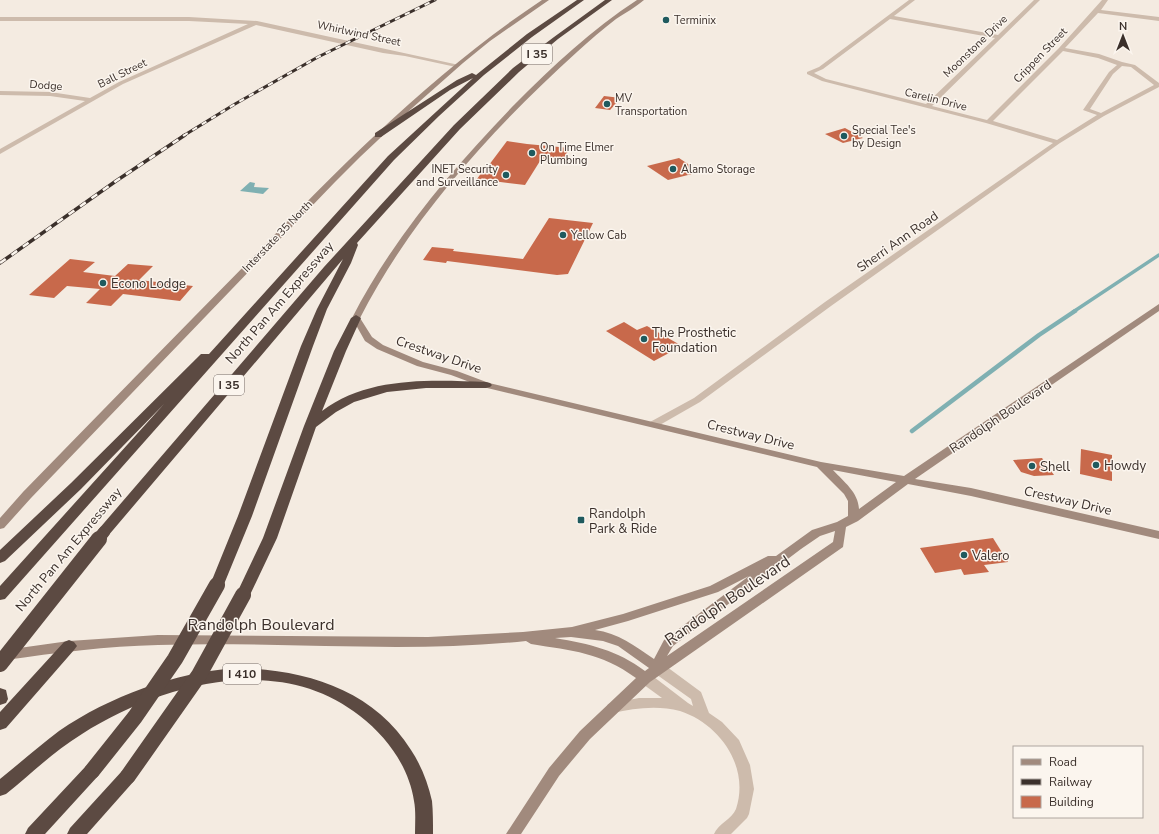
<svg xmlns="http://www.w3.org/2000/svg" width="1159" height="834" font-family="'Nunito Sans',sans-serif">
<style>
.water{fill:#7fb0b2}
.lines{fill:none;stroke-linecap:round;stroke-linejoin:round}
.stream-far1{stroke:#7fb0b2;stroke-width:3.5}
.stream{stroke:#7fb0b2;stroke-width:4.5}
.building{fill:#c8694b}
.minor{fill:#cdbbac;fill-rule:evenodd}
.secondary{fill:#a18a7d;fill-rule:evenodd}
.motorway{fill:#5c4a42;fill-rule:evenodd}
.rail-far1-casing{stroke:#3b302b;stroke-width:3}
.rail-casing{stroke:#3b302b;stroke-width:3.5}
.rail-far1{stroke:#fbf5ee;stroke-width:2;stroke-dasharray:5.5;stroke-linecap:butt}
.rail{stroke:#fbf5ee;stroke-width:2.5;stroke-dasharray:7;stroke-linecap:butt}
.motorway-bridge-far1{stroke:#5c4a42;stroke-width:12}
.motorway-bridge{stroke:#5c4a42;stroke-width:16}
.poi-dot{fill:#1f5a5e;stroke:#fbf5ee;stroke-width:1.5}
.labels{text-anchor:middle;stroke-width:3;stroke-linejoin:round;paint-order:stroke}
.far-poi-label{font-size:11px;fill:#3b302b;stroke:#fbf5ee;text-anchor:start}
.far-street-label{font-size:11px;fill:#3b302b;stroke:#fbf5ee}
.shield{fill:#fbf5ee;stroke:#756b66;stroke-width:1}
.shield-label{font-size:12px;font-weight:bold;fill:#3b302b}
.street-label{font-size:13px;fill:#3b302b;stroke:#fbf5ee}
.poi-label{font-size:13px;fill:#3b302b;stroke:#fbf5ee;text-anchor:start}
.near-street-label{font-size:16px;fill:#3b302b;stroke:#fbf5ee}
</style>
<rect width="100%" height="100%" fill="#f4ebe1"/>
<!-- water -->
<path class="water" d="M250,182l5,1 -1,4 15,1 -6,6 -23,-3z"/>
<g class="lines">
<!-- stream-far1 -->
<path class="stream-far1" d="M1073,312l86,-57"/>
<!-- stream -->
<path class="stream" d="M912,431l127,-96 36,-24"/>
</g>
<!-- building -->
<path class="building" d="M604,96l17,2 -11,12 -15,-2z
M845,128l18,10 -20,5 -18,-9z
M507,141l20,3 43,4 -10,16 -20,-3 -15,24 -48,-6 10,-14h2z
M679,158l21,14 -32,8 -21,-14z
M549,218l44,5 -25,51 -11,1 -110,-14 -1,2 -23,-3 9,-13 22,2 -1,2 70,8z
M70,259l25,3 -12,10 32,4 13,-12 25,2 -14,14 54,6 -13,15 -57,-7 -12,12 -25,-3 14,-14 -33,-3 -13,12 -25,-3z
M624,322l13,8 10,-4 35,20 -28,15 -48,-30z
M1081,449l31,6v26l-32,-7z
M1042,458l12,17 -20,1 -13,-4 -8,-12z
M993,538l15,24 -24,3 5,7 -25,3 -3,-6 -26,4 -15,-25z"/>
<g class="lines">
<!-- minor -->
<path class="minor" d="M909,0h6l-21,16 104,19 36,-35h6l-108,106 55,14 72,-72 43,-48h6l-7,10 58,7v4l-61,-8 -33,35 34,6 23,8 13,3 24,18v4l-55,29 -44,27 -229,163 -131,96 -42,24h-8l-1,-2 1,-2 44,-24 131,-96 228,-159 -67,-20 -164,-42 -15,-7v-2l12,-5zM890,19l105,19 -69,66 -100,-25 -12,-6 9,-4zM1063,51l35,7 19,7 -8,7 -26,38 14,5 -40,25 -64,-19zM1122,66l9,1 23,18 -53,28 -11,-4 23,-35z
M0,17h189l68,4 202,44 -3,2 -51,-11 -22,-3 -127,-28 -133,59 -123,70v-5l85,-48 -35,-5 -50,-1v-4l50,1 40,6 29,-16 129,-58 -59,-3h-189z
M658,663l5,1 38,28 8,21 13,9 17,18 11,25 4,24 -5,25 -2,4 -16,16h-17c4,-10 18,-15 22,-25 14,-42 -16,-85 -56,-98 -22,-6 -46,-3 -67,2l-5,-1 -2,-4 2,-4 31,-6h23l-22,-16 -1,-4 1,-4 5,-1 5,1 38,29 5,3 -2,-7 -38,-27 -1,-4 1,-4z"/>
<!-- secondary -->
<path class="secondary" d="M542,0h7l-59,41 -27,22 -52,46 -51,48 -25,25 -304,316 -27,30 -4,1v-11l23,-26c77,-79 154,-158 232,-237 89,-92 180,-184 287,-255z
M637,0h7c-8,7 -19,13 -28,19 -13,10 -26,21 -39,33 -83,75 -166,166 -217,266l12,19 11,8 40,17 34,9 32,12 332,79 83,14 255,-172v7l-244,168 56,9 188,43v8l-188,-43 -63,-12 -50,37 -12,6 -3,20 -193,135 -60,57 -31,37 -38,58h-15l43,-66 31,-37 56,-53c-36,-26 -63,-27 -105,-34l-5,-3c-122,13 -245,0 -368,4 -51,1 -102,8 -153,15l-4,-2 -1,-6 5,-2 64,-9 89,-6 270,2 95,-5 49,-5 51,-13 87,-28 58,-30h8l36,-26 25,-8 11,-6v-15l-4,-7 -27,-27 -334,-80 -32,-12 -34,-9 -40,-17 -12,-8 -13,-23c41,-80 101,-150 163,-214 38,-38 77,-75 122,-104zM833,470l63,12 -37,27c-1,-17 -15,-27 -26,-39zM835,531l-2,11 -166,114 6,-10 128,-97 19,-13zM749,576l-85,64 -10,19c-19,-13 -36,-26 -59,-29l33,-9 90,-29zM571,637l32,4 15,5 31,22 -4,3c-28,-21 -55,-27 -90,-33z"/>
<!-- motorway -->
<path class="motorway" d="M577,0h7l-52,37 -48,38 -45,41 -45,44 -389,439 -5,1v-14l164,-182 -83,85 -76,72 -5,2v-13l71,-67 130,-129h8l179,-198 85,-78 -23,12 -69,47h-6v-4l82,-53 15,-7 4,2 51,-41z
M605,0h7l-54,39 -39,33 -59,57 -103,114 1,2 -7,18 -24,46 -14,37 -61,170 -30,73 -5,1 -5,-1 -2,-4 28,-69 63,-170 16,-37 26,-50 -241,284 -5,2 -5,-2 -2,-3 2,-3 232,-270 130,-142 59,-57 41,-31z
M356,315l5,3 -15,33 -24,60c46,-35 110,-31 164,-29l4,1 2,2 -2,2 -4,1h-60l-39,4 -33,10 -18,10 -20,15 -39,111 -29,61 -5,1 -5,-1 -2,-4 27,-57 41,-112 30,-75 17,-33z
M69,640l5,2 3,4 -3,4 -68,78 -6,2v-18l64,-70z
M235,668c69,1 138,21 176,82 10,15 17,33 21,51 1,10 1,22 1,33h-18c0,-11 1,-23 -1,-33 -5,-34 -27,-64 -54,-85 -81,-65 -199,-32 -278,18 -28,17 -51,40 -76,60l-6,2v-17c20,-16 39,-33 59,-48 51,-35 115,-58 176,-63z
M0,688l6,2 2,9 -2,4 -6,2z
M92,764l6,2 2,5 -2,5 -53,58h-20l3,-6 58,-62z
M128,769l6,2 2,5 -2,5 -47,53h-20l3,-6 52,-57z"/>
<!-- rail-far1 casing -->
<g class="rail-far1-casing">
<path id="rail-far1" d="M183,136l52,-32 83,-47 117,-57"/>
</g>
<!-- rail casing -->
<g class="rail-casing">
<path id="rail" d="M0,263l116,-82 69,-46"/>
</g>
<!-- rail-far1 -->
<use href="#rail-far1" class="rail-far1"/>
<!-- rail -->
<use href="#rail" class="rail"/>
<!-- motorway-bridge-far1 -->
<path class="motorway-bridge-far1" d="M98,540l6,-8"/>
<!-- motorway-bridge -->
<path class="motorway-bridge" d="M0,664l99,-125
M92,771l43,-54 40,-58 42,-74
M128,776l71,-101 44,-80"/>
</g>
<!-- markers -->
<g class="poi-dot">
<circle cx="666" cy="20" r="4"/>
<circle cx="607" cy="104" r="4"/>
<circle cx="844" cy="136" r="4"/>
<circle cx="532" cy="153" r="4"/>
<circle cx="673" cy="169" r="4"/>
<circle cx="506" cy="175" r="4"/>
<circle cx="563" cy="235" r="4"/>
<circle cx="103" cy="283" r="4"/>
<circle cx="644" cy="339" r="4"/>
<circle cx="1096" cy="465" r="4"/>
<circle cx="1032" cy="466" r="4"/>
<rect x="577" y="516" width="8" height="8" rx="2"/>
<circle cx="964" cy="555" r="4"/>
</g>
<g class="labels">
<!-- far-poi labels -->
<g class="far-poi-label">
<text x="674" y="24">Terminix</text>
<text x="615" y="102">MV<tspan x="615" dy="13">Transportation</tspan></text>
<text x="852" y="134">Special Tee's<tspan x="852" dy="13">by Design</tspan></text>
<text x="540" y="151">On Time Elmer<tspan x="540" dy="13">Plumbing</tspan></text>
<text x="498" y="173" text-anchor="end">INET Security<tspan x="498" dy="13">and Surveillance</tspan></text>
<text x="681" y="173">Alamo Storage</text>
<text x="571" y="239">Yellow Cab</text>
</g>
<!-- far-street labels -->
<g class="far-street-label">
<text transform="translate(359 33) rotate(12)" y="4">Whirlwind Street</text>
<text transform="translate(975 46) rotate(-44)" y="4">Moonstone Drive</text>
<text transform="translate(1040 55) rotate(-46)" y="4">Crippen Street</text>
<text transform="translate(122 73) rotate(-26)" y="4">Ball Street</text>
<text transform="translate(46 85) rotate(4)" y="4">Dodge</text>
<text transform="translate(936 99) rotate(14)" y="4">Carelin Drive</text>
<text transform="translate(277 236) rotate(-46)" y="4">Interstate 35 North</text>
</g>
<!-- shield labels -->
<g class="shield">
<rect x="522" y="44" width="30" height="20" rx="3"/>
<rect x="214" y="375" width="30" height="20" rx="3"/>
<rect x="223" y="664" width="38" height="20" rx="3"/>
</g>
<g class="shield-label">
<text x="537" y="58">I 35</text>
<text x="229" y="389">I 35</text>
<text x="242" y="678">I 410</text>
</g>
<!-- street labels -->
<g class="street-label">
<text transform="translate(897 241) rotate(-35)" y="5">Sherri Ann Road</text>
<text transform="translate(279 302) rotate(-49)" y="5">North Pan Am Expressway</text>
<text transform="translate(439 354) rotate(19)" y="5">Crestway Drive</text>
<text transform="translate(1000 416) rotate(-34)" y="5">Randolph Boulevard</text>
<text transform="translate(751 434) rotate(14)" y="5">Crestway Drive</text>
<text transform="translate(1068 500) rotate(13)" y="5">Crestway Drive</text>
<text transform="translate(68 549) rotate(-50)" y="5">North Pan Am Expressway</text>
</g>
<!-- poi labels -->
<g class="poi-label">
<text x="111" y="288">Econo Lodge</text>
<text x="652" y="337">The Prosthetic<tspan x="652" dy="15">Foundation</tspan></text>
<text x="1104" y="470">Howdy</text>
<text x="1040" y="471">Shell</text>
<text x="589" y="518">Randolph<tspan x="589" dy="15">Park &amp; Ride</tspan></text>
<text x="972" y="560">Valero</text>
</g>
<!-- near-street labels -->
<g class="near-street-label">
<text transform="translate(727 600) rotate(-34)" y="6">Randolph Boulevard</text>
<text x="261" y="630">Randolph Boulevard</text>
</g>
</g>
<!-- legend -->
<rect x="1013" y="746" width="130" height="72" fill="#fbf5ee" stroke="#aea6a0"/>
<rect x="1021" y="759" width="20" height="6" fill="#a18a7d" stroke="#aea6a0"/>
<text x="1049" y="766" font-size="12" fill="#3b302b">Road</text>
<rect x="1021" y="779" width="20" height="6" fill="#3b302b" stroke="#aea6a0"/>
<text x="1049" y="786" font-size="12" fill="#3b302b">Railway</text>
<rect x="1021" y="796" width="20" height="12" fill="#c8694b" stroke="#aea6a0"/>
<text x="1049" y="806" font-size="12" fill="#3b302b">Building</text>
<!-- north arrow -->
<g transform="translate(1123 36)" stroke="#fbf5ee" stroke-width="3" paint-order="stroke">
<path d="M0-3L7 15L0 10L-7 15Z" fill="#3b302b"/>
<text y="-6" font-size="11" font-weight="bold" text-anchor="middle" fill="#3b302b">N</text>
</g>
</svg>
